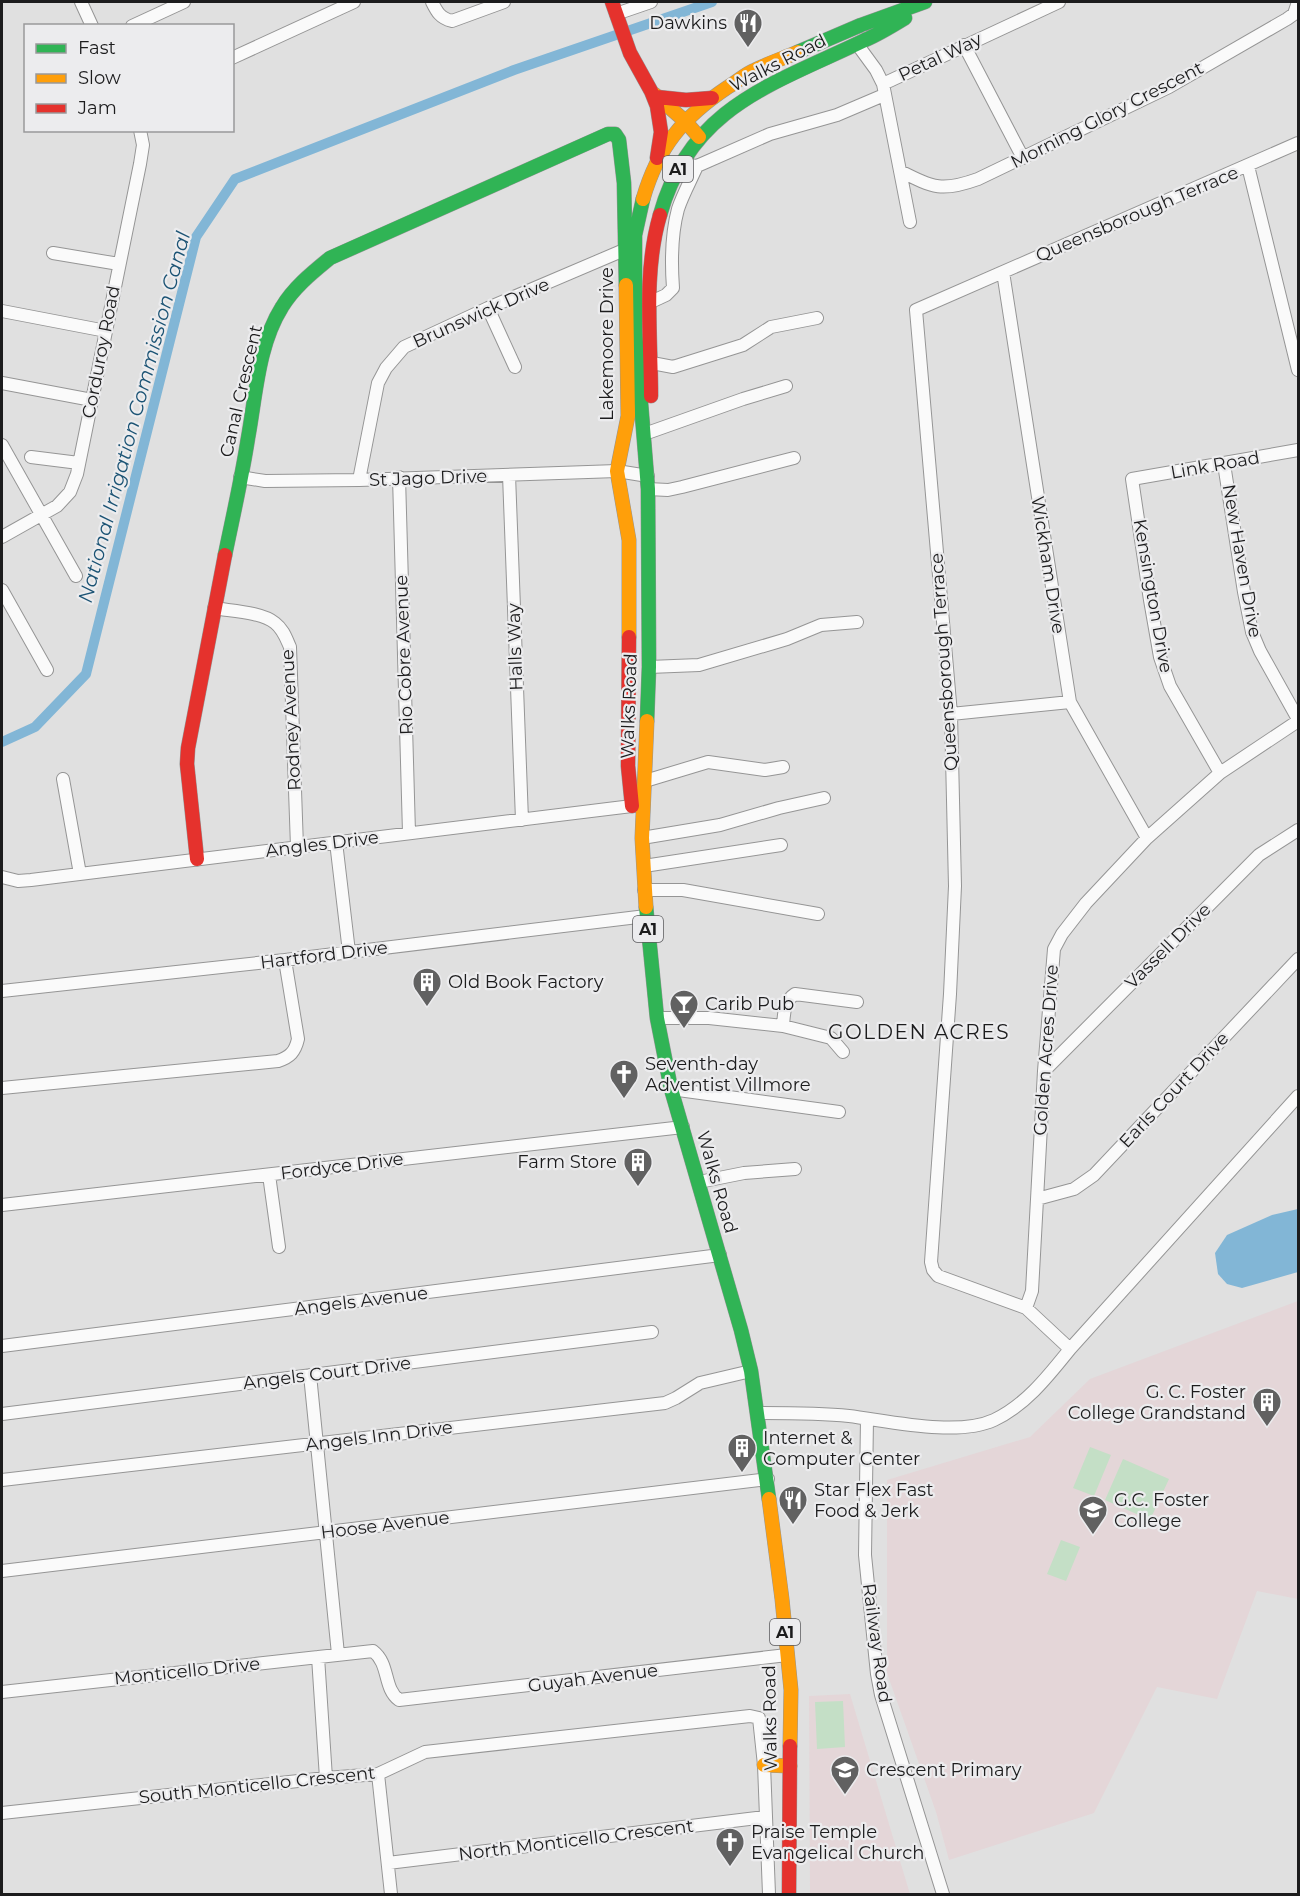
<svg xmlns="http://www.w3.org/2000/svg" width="1300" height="1896" font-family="Montserrat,sans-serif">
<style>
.education{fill:#e4d6d8}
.green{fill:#c4dfc6}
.water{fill:#82b6d6}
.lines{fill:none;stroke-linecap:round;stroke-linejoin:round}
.canal{stroke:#82b6d6;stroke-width:10}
.street-casing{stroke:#959595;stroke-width:14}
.fast-casing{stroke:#959595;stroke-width:15}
.slow-casing{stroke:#959595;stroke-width:15}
.jam-casing{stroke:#959595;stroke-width:15}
.street{stroke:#fafafa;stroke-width:12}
.fast{stroke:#30b455;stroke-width:14}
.slow{stroke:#ff9f0a;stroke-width:14}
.jam{stroke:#e5322d;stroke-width:14}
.labels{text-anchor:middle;stroke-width:4.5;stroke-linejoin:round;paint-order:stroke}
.shield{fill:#ececee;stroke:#5a5a5c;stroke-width:1.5}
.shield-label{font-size:16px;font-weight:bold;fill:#1c1c1d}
.poi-label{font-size:18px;fill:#1c1c1d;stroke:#ececee;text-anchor:start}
.street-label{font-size:18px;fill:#1c1c1d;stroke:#ececee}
.water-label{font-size:20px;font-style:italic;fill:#1b5374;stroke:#ececee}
.neighbourhood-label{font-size:20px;letter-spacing:1.5px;fill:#1c1c1d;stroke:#ececee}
</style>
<rect width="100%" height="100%" fill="#e0e0e0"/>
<!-- education -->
<path class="education" d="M1298,1301v298l-41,-8 -40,108 -60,-12 -63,126 -145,47 -13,-48 -49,-139v-193l143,-43 60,-58z
M850,1694l60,200h-100l-1,-198z"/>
<!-- green -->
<path class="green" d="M1090,1447l21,8 -17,41 -21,-8z
M1123,1459l46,20 -19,41 -45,-20z
M1061,1540l19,7 -14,34 -19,-7z
M843,1701l2,46 -28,2 -2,-47z"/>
<!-- water -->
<path class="water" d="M1298,1209v63l-56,16 -15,-4 -9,-10 -3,-21 12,-18 45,-20z"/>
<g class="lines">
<!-- canal -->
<path class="canal" d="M2,742l33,-15 51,-53 110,-437 39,-58 279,-109 198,-68"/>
<!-- street casing -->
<g class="street-casing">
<path id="street" d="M81,2l11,24
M432,2c5,10 8,16 20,19l52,-19
M616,14l35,-12
M132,26l52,-24
M857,44l19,26 7,14 27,138
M964,45l59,113
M232,58l122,-56
M883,84l176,-82
M680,164l17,2 73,-32 67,-19 47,-20
M1248,166l50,204
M900,171c34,17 42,21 78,8l191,-92 118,-68 7,-5 4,-12
M53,253l66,11
M1003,272l67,430 77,136
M651,302l15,-7 7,-7c-2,-27 -2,-53 5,-79 5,-15 13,-29 19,-43
M488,308l27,59
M2,311l104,20
M652,363l21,4 70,-22 28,-18 46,-9
M2,383l90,17
M650,432l93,-33 43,-13
M2,445l74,131
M31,457l48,6
M1224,464l20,128 8,40 8,19 38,68
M509,475l13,345
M240,477l25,4 94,-1 258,-9 31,5
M399,477l10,356
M359,480l19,-97 8,-15 18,-21 84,-39 136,-58
M648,489l20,1 14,-3 112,-29
M2,537l55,-31 13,-14 7,-18 63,-310 3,-19 -3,-15
M2,590l45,80
M214,608c17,3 48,4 61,15 8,6 11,15 15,24l7,200
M649,667l50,-2 88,-26 34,-14 36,-3
M951,714l119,-12
M1220,773l-50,-87 -10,-29 -10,-57 -18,-121 166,-29
M63,779l17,95
M645,781l63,-19 57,8 18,-3
M642,838l78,-13 59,-17 45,-10
M336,842l13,110
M644,866l137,-21
M2,877l16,4 13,-1 609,-75
M644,890h39l135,24
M2,991l283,-31 361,-44
M657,1018h52l74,8 48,12 12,14
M783,1026c1,-13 1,-25 12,-32l62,8
M1044,1071l215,-216 39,-25
M2,1088l276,-27c12,-4 17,-9 20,-22l-13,-79
M671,1089l168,23
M269,1175l10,72
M699,1182l45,-9 51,-4
M1037,1199l37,-10 20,-14 204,-216
M2,1205l681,-78
M1026,1308l6,-17 12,-220 10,-122 8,-15 24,-31 61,-65 73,-65 78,-52
M2,1346l718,-91
M1070,1349l-44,-41 -88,-32 -5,-6 -2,-8 19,-268 5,-108 -4,-172 -35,-404 382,-167
M310,1375l28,279
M758,1413c30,0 62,0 91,3 40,5 108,21 145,4 32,-15 55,-45 76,-71l228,-253
M2,1414l650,-82
M867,1419l-2,136 12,119 4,21 62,199
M2,1480l663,-77 11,-5 24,-15 51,-12
M2,1571l766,-92
M318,1657l8,121
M2,1692l371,-41c17,13 10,37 26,49l388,-45
M378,1774l13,120
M2,1813l324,-35 52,-4 47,-22 325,-36 9,2 5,47 5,129
M388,1863l377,-46"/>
</g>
<!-- fast casing -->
<g class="fast-casing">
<path id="fast" d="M798,52l63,-27 64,-23
M643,199l-8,36v95l13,159 1,178 -2,54
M660,215c30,-109 114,-131 205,-175 14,-6 27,-14 40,-22
M225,555c8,-39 17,-78 23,-117 8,-43 10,-93 34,-131 12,-20 31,-35 48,-49l278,-124h7l4,6 5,43 2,102
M646,907l11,111 14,71 70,241 10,41 18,128"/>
</g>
<!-- slow casing -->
<g class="slow-casing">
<path id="slow" d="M654,94l31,27 14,16
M643,199c15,-52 40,-82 85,-112 9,-5 17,-13 27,-17 14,-7 29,-12 43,-18
M626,285l2,131 -11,55 12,69v97
M646,907l-4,-69 5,-117
M769,1499l13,100 9,91 -1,56
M764,1765l26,1"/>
</g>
<!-- jam casing -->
<g class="jam-casing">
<path id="jam" d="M612,2l18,51 21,38 6,15 4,26 -4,26
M657,97l29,3 26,-2
M651,396c0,-60 -8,-123 9,-181
M629,637l-1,129 4,40
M197,859l-10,-95 1,-16 37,-193
M789,1894l1,-148"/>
</g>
<!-- street -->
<use href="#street" class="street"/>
<!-- fast -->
<use href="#fast" class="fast"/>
<!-- slow -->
<use href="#slow" class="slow"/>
<!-- jam -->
<use href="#jam" class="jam"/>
</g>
<!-- icons -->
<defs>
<g id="restaurant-pin" transform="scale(1.5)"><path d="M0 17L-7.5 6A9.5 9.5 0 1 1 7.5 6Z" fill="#616161" stroke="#ececee"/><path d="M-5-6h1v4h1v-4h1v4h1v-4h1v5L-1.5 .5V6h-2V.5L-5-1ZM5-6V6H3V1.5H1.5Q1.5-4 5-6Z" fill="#fff"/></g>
<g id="building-pin" transform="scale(1.5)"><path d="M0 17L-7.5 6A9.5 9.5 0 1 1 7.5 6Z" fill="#616161" stroke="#ececee"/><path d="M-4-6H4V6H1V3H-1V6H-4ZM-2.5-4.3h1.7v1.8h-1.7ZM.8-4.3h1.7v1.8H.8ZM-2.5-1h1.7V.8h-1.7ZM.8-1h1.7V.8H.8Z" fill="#fff"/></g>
<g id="bar-pin" transform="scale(1.5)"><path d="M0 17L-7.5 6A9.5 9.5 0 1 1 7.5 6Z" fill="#616161" stroke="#ececee"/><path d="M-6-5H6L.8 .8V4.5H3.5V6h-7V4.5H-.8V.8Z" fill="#fff"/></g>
<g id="church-pin" transform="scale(1.5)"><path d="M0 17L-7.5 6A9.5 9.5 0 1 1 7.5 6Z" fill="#616161" stroke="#ececee"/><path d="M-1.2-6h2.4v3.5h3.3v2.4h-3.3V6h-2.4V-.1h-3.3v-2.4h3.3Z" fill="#fff"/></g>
<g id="university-pin" transform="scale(1.5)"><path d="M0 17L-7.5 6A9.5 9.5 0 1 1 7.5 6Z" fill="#616161" stroke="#ececee"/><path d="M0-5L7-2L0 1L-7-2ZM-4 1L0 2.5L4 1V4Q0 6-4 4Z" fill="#fff"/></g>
<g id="school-pin" transform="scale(1.5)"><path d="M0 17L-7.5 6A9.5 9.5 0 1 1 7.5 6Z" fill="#616161" stroke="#ececee"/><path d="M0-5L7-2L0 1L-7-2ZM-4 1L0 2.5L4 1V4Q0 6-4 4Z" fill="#fff"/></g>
</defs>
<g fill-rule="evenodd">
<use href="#restaurant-pin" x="748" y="23"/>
<use href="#building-pin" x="427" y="982"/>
<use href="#bar-pin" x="684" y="1004"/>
<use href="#church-pin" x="624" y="1074"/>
<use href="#building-pin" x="638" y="1162"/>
<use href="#building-pin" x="1267" y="1402"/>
<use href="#building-pin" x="742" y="1448"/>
<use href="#restaurant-pin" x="793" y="1500"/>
<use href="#university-pin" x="1093" y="1510"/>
<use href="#school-pin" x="845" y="1770"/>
<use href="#church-pin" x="730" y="1842"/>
</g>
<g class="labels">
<!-- shield labels -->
<g class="shield">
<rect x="663" y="156" width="30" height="26" rx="4.5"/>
<rect x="633" y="916" width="30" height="26" rx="4.5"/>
<rect x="770" y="1619" width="30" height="26" rx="4.5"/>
</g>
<g class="shield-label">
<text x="678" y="175">A1</text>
<text x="648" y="935">A1</text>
<text x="785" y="1638">A1</text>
</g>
<!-- poi labels -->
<g class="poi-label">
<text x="727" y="29" text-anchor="end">Dawkins</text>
<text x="448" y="988">Old Book Factory</text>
<text x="705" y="1010">Carib Pub</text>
<text x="645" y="1070">Seventh-day<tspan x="645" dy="21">Adventist Villmore</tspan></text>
<text x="617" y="1168" text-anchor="end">Farm Store</text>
<text x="1246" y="1398" text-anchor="end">G. C. Foster<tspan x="1246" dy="21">College Grandstand</tspan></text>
<text x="763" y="1444">Internet &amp;<tspan x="763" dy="21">Computer Center</tspan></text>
<text x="814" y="1496">Star Flex Fast<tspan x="814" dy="21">Food &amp; Jerk</tspan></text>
<text x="1114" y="1506">G.C. Foster<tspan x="1114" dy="21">College</tspan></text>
<text x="866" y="1776">Crescent Primary</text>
<text x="751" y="1838">Praise Temple<tspan x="751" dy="21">Evangelical Church</tspan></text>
</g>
<!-- street labels -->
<g class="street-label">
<text transform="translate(940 57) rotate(-25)" y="6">Petal Way</text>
<text transform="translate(778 63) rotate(-27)" y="6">Walks Road</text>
<text transform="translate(1107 115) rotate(-27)" y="6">Morning Glory Crescent</text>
<text transform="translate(1137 214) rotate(-23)" y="6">Queensborough Terrace</text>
<text transform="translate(481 313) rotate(-24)" y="6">Brunswick Drive</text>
<text transform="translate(607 344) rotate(-90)" y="6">Lakemoore Drive</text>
<text transform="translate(101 352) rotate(-79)" y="6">Corduroy Road</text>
<text transform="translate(241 391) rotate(-77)" y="6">Canal Crescent</text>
<text transform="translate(1215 465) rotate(-10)" y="6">Link Road</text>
<text transform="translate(428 478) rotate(-2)" y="6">St Jago Drive</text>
<text transform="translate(1242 561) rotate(80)" y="6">New Haven Drive</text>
<text transform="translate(1048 565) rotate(81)" y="6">Wickham Drive</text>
<text transform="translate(1153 596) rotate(80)" y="6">Kensington Drive</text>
<text transform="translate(515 647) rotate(-92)" y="6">Halls Way</text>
<text transform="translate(404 655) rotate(-92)" y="6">Rio Cobre Avenue</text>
<text transform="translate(944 662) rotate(-94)" y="6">Queensborough Terrace</text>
<text transform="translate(629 706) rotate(-88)" y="6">Walks Road</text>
<text transform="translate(291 720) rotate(-93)" y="6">Rodney Avenue</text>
<text transform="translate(322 844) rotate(-7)" y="6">Angles Drive</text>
<text transform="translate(1168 946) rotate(-45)" y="6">Vassell Drive</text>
<text transform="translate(324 955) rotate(-7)" y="6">Hartford Drive</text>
<text transform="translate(1046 1050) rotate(-86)" y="6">Golden Acres Drive</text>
<text transform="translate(1174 1090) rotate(-47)" y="6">Earls Court Drive</text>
<text transform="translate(342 1166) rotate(-7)" y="6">Fordyce Drive</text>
<text transform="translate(717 1182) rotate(74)" y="6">Walks Road</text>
<text transform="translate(361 1301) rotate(-7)" y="6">Angels Avenue</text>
<text transform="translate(327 1373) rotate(-7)" y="6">Angels Court Drive</text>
<text transform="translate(379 1436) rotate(-7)" y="6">Angels Inn Drive</text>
<text transform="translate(385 1525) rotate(-7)" y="6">Hoose Avenue</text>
<text transform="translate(877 1643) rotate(82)" y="6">Railway Road</text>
<text transform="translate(187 1671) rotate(-6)" y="6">Monticello Drive</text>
<text transform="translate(593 1678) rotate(-7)" y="6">Guyah Avenue</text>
<text transform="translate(770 1718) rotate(-91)" y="6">Walks Road</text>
<text transform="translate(257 1785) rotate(-6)" y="6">South Monticello Crescent</text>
<text transform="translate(576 1840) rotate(-7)" y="6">North Monticello Crescent</text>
</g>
<!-- water labels -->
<g class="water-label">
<text transform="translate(134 417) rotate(-75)" y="7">National Irrigation Commission Canal</text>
</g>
<!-- neighbourhood labels -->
<g class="neighbourhood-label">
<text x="919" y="1039">GOLDEN ACRES</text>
</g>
</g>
<!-- border -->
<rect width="1300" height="1896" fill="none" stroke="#1c1c1d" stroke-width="6"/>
<!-- legend -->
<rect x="24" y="24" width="210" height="108" fill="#ececee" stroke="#99999a" stroke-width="1.5"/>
<rect x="36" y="44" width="30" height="9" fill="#30b455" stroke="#99999a" stroke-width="1.5"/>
<text x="78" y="54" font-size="18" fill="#1c1c1d">Fast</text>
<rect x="36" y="74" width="30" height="9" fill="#ff9f0a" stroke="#99999a" stroke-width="1.5"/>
<text x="78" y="84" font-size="18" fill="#1c1c1d">Slow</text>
<rect x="36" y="104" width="30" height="9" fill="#e5322d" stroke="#99999a" stroke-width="1.5"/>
<text x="78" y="114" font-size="18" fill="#1c1c1d">Jam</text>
</svg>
